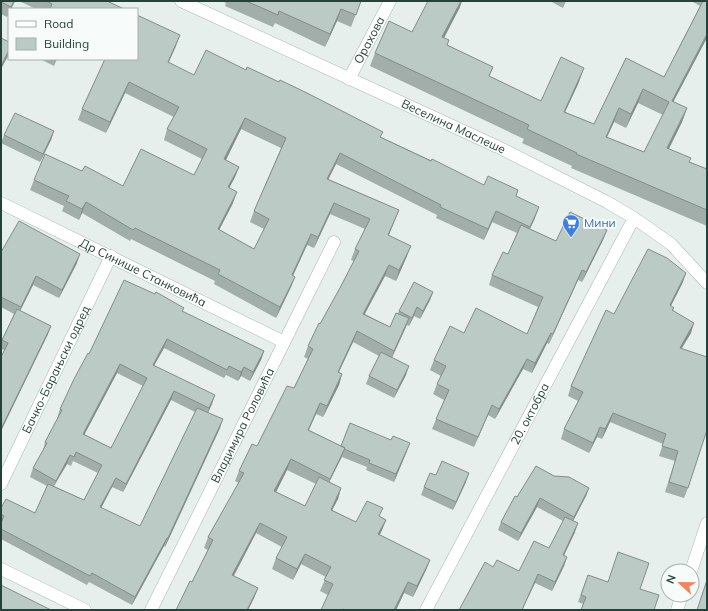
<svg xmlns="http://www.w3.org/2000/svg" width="708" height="611" font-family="Mulish,sans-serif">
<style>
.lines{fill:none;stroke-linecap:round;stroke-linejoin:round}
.minor-casing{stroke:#a8b8b2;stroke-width:13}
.minor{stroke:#fff;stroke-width:12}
.wall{fill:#a1aea9;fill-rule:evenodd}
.shaded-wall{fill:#838d89}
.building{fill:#bbcac4;stroke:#838d89;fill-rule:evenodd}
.labels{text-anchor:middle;stroke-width:4;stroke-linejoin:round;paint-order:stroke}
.street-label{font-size:12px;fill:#24423a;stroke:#f7fbf9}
.shop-label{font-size:12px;fill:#366cbe;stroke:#f7fbf9;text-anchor:start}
</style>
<rect width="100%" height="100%" fill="#e6efeb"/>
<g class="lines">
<!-- minor casing -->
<g class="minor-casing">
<g id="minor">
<path id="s1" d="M181,1l317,146 109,55 27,16 37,26 36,39"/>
<path id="s2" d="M349,79l41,-78"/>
<path id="s3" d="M1,203l283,139"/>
<path id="s4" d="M1,484l110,-228"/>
<path d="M1,569l84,41"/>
<path d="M691,571l16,-48"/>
<path id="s5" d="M151,610l183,-368"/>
<path id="s6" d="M426,610l208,-392"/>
<path d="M677,610l5,-15"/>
</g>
</g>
<!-- minor -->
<use href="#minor" class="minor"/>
</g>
<!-- wall -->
<path class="wall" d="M1,1h14l-4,8h-2v5l-2,3 -6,-3z
M19,1h88l17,8h-88z
M221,1h140l-10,26 -14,-6 -12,26 -50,-24 -2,4 -48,-21 1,-3z
M550,1h16l-3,7z
M691,1h16l-34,101 14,6 -5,14 -13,27 21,13 17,7v57l-136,-58 1,-2 -50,-23 2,-4 -154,-73 5,-13 37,-21 48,-25 -16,31 3,7 46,22 -4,10 52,24 38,-19 -14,30 29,12 32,-66 38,19 36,-71zM638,103l25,12 -19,37 -37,-15 7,-15 12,6z
M176,46l-8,17 26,12 187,62 103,48 34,5 -2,6 19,22 -5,11 26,12 51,-11 -4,10 -21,42 -4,-2 -29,64 -2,-1 -15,30 -9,-4 -28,50 -7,-4 -14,32 -42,-18 12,-29 -11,-6 4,-10 4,-8 -11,-6 4,-10 30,-27 63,1 11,-27 -49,-22 3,-10 16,-21 9,-21 -25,-11 -8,18 -48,-22 1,-3 -101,-51 -8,15 71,31 -10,25 18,21 -11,25 -11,-5 -20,38 25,13 9,-16 34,-19 -3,8 -10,19 -6,-3 -5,10 -2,-1 -15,33 14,17 -12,23 -28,-14 3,-8 10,-20 -26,-14 -14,30 3,2 -3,11 -16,32 -7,-3 -7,16 32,16 66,5 -13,31 -28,-12 1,-3 -25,-10 -13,25 12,6 -3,11 -6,11 24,12 24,-5 6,3 -6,15 50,25 -4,10 -13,27 -9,-4 -8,17h-75l7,-15 -8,-4 6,-14 -25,-13 -8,16 -21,-11 4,-11 6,-11 -26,-14 -22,43 24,12 -4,10 -6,12h-72l16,-28 16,-32 -4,-2 4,-11 31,-54 -4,-2 4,-10 18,-25 37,-58 14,-29 -4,-2 4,-11 33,-60 13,-25 -3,-1 4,-11 10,-20 -35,-15 -16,34 -7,-3 -14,31 2,1 -4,10 -15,31 -62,-34 1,-3 -84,-42 -1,2 -48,-28 -3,7 -17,-9 2,-5 -34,-16 4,-10 48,-9 41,15 71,-11 8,-16 -38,-19 3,-11 7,-12 -49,-24 -19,40 -28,-13 4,-11zM241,129l40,19 -27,63 -4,11 14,7 -10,20 -35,-19 14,-27 -4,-15 6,-11 4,-10 -13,-7zM287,470l29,14 -11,22 -29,-14z
M40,59h17l-3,7z
M54,131l-3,9 -11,22 -39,-19 3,-8z
M1,252l76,11 -18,35 -26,-13 -13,26 31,15 -3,8 -47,97v-74l3,-7 -3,-1v-7l13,-28 -13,-7z
M683,282l-12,24 3,2 -1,3 18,22 -10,15 7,140 -4,10 -19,-6 10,-31 -16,-5 4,-12 -53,-22 -8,17 -5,-2 -8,16 -28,-14 3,-10 14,-28 -10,-5 3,-10 43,-72z
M155,294l29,14 -2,4 82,39 -3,9 -11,21 -9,-5 -3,5 -12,-6 -2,3 -60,-30 -10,17 58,39 -4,8 12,16 -55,119 -1,-1 -32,59 -43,-23 -2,3 -86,-46v-31l34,5 12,-27 -17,-9 3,-9 10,-17 2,-9 13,-23 -1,-1 3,-9 29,-55zM117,373l26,13 -32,62 -27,-14zM171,400l24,12 -55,114 -39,-18 11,-21 11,5zM73,461l25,12 -14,27 -30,-14 13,-22 4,2z
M436,475l30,7 -13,28 -32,-15 3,-8z
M554,476l35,12 -3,8 -13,25 2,11 -11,23 3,2 -3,9 -12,25 -17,-8 -13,27h-63l34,-43 26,4 30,-23 14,-27 -26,-14 -19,34 -20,-11 3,-8 16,-25z
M588,575l20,7 32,7 -57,15 -5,-2z"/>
<!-- shaded-wall -->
<path class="shaded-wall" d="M14,1h1l-4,8h-1z
M461,1h1l-2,6 -23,44 5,-14z
M341,9l-4,12 -12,26 5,-13z
M707,34v4l-40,76 5,-13z
M180,35l-4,11 -12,27 4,-11z
M9,50l-1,6 -7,13v-3z
M584,68l-5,14 -20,43 5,-13z
M129,82l-4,11 -19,40 4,-11z
M643,89l-5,14 -12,25 5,-14z
M619,108l-5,14 -13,28 5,-13z
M687,108l-5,14 -20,40 5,-14z
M245,118l-4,11 -20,41 3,-11z
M54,131l-3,9 -11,22 3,-8z
M340,153l-4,11 -13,26 4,-11z
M239,167l-4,10 -11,21 4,-11z
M237,192l-4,11 -19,37 4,-11z
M86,202l-4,11 -3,7 3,-11z
M334,203l-4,11 -16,34 4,-11z
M539,207l-4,11 -9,19 4,-10z
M399,210l-4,10 -11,26 4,-11z
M496,211l-4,11 -8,18 4,-11z
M607,230l-4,10 -21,42 4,-10z
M311,234l-4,11 -19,41 4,-11z
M411,246l-4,10 -11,25 3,-11z
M80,254l-3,9 -18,35 3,-8z
M389,265l-4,11 -26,48 4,-10z
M582,270l-4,10 -29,64 4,-10z
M686,273l-3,9 -17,33 4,-10z
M36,276l-3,9 -15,30 3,-8z
M295,277l-4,10 -15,31 4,-11z
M433,292l-3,8 -10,19 3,-8z
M417,307l-3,9 -5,10 3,-8z
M409,318l-4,11 -15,32 4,-10z
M694,323l-3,10 -15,25 4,-10z
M51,326l-3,8 -47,97v-2z
M357,331l-4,11 -19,40 4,-10z
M551,333l-4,10 -15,30 3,-10z
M167,339l-3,9 -14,25 3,-8z
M264,351l-3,9 -11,21 3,-9z
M527,359l-4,10 -28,50 4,-10z
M120,364l-3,9 -37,70 3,-9z
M409,366l-3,9 -12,23 3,-8z
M244,367l-3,9 -3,5 3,-9z
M342,374l-3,11 -16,32 4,-11z
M174,391l-3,9 -48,92 3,-8z
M215,395l-3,9 -6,13 3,-9z
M320,403l-4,11 -12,26 4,-10z
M492,405l-4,10 -14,32 4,-10z
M613,413l-3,9 -8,17 3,-10z
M223,419l-3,9 -55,119 3,-9z
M600,427l-3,10 -8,16 4,-10z
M410,443l-3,8 -13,31 2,-8z
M345,448l-4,10 -15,31 4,-10z
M70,455l-3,9 -15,25 4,-8z
M291,459l-4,11 -16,32 3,-11z
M469,473l-3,9 -13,28 3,-8z
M116,478l-4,9 -15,29 3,-9z
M341,488l-3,11 -11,21 4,-10z
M589,488l-3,8 -15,29 3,-8z
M540,498l-3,9 -19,34 3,-8z
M386,520l-4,10 -8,15 4,-11z
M260,523l-4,10 -28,53 4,-11z
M578,523l-3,9 -15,32 3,-9z
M167,538l-3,8 -32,59 3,-8z
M305,554l-4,10 -8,16 4,-11z
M567,557l-3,9 -12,25 3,-9z
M430,560l-4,10 -13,27 4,-11z
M538,574l-3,9 -13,27z
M408,582l-4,11 -8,17h-2z
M258,588l-4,10 -6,12h-1z"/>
<!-- building -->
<path class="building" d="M1,1h13l-3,6 -10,-5z
M46,1h61l17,8h-74l2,-5z
M246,1h115l-5,14 -15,-6 -11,25 -51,-23 -1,4z
M428,1h33l-19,36 7,3 -2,5 46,22 -4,9 52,25 20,-44 23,11 -20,44 30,12 32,-66 38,19 39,-76h4v33l-35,67 15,7 -20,40 24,10 -2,4 18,7v41l-131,-56 1,-1 -50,-24 2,-4 -154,-72 14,-32 23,11zM643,89l26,13 -25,50 -38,-15 13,-29 12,6z
M137,15l43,20 -12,27 26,13 12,-25 40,20 1,-3 32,15 1,-2 27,13 76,39 -3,5 51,24 1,-2 52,26 4,-9 30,14 -2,6 23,11 -9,20 -34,-16 -8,18 -48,-22 1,-2 -101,-52 -13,26 72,31 -11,25 23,11 -12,24 -10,-5 -26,49 27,13 6,-14 13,5 -15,33 -37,-20 -19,41 4,2 -15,32 -7,-3 -12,27 37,18 -15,31 -39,-20 -17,32 31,15 14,-29 22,11 -10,22 25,12 11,-21 16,7 -4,8 7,4 -8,14 52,26 -13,26 -9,-4 -14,28h-48l-3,-1v1h-22l12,-26 -9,-4 7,-13 -26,-13 -8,15 -21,-11 11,-21 -27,-14 -28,52 26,13 -11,22h-71l14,-29 2,1 21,-42 -5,-3 36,-64 -5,-2 13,-27 5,2 30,-60 7,2 19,-39 -5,-3 11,-23 1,1 21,-38 18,-35 -4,-2 15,-30 -36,-16 -16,34 -7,-3 -19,41 3,2 -15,30 -62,-33 2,-4 -85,-42 -2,2 -47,-28 -4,7 -16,-8 3,-5 -35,-16 11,-26 37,17 3,-5 38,20 18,-37 53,26 13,-26 -40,-20 12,-22 -50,-25 -19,40 -28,-13 23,-50h32zM245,118l41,20 -32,73 15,8 -15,30 -36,-20 19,-37 -9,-5 11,-20 -15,-8z
M1,38l8,4v8l-8,16z
M15,113l39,18 -11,23 -39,-19z
M570,212l37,18 -21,42 -4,-2 -29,64 -2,-1 -16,30 -8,-4 -28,50 -7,-4 -14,32 -42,-18 13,-29 -12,-6 9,-18 -12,-6 16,-34 14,7 12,-25 51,26 16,-37 -51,-22 11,-23 5,2 13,-29 35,16z
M19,221l61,33 -18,36 -26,-14 -15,31 -20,-10v-45z
M648,249l19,9 19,15 -16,32 4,3 -2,2 22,13 -14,25 27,9v73l-19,58 -19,-6 9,-31 -16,-5 4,-12 -53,-21 -8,16 -5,-2 -7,16 -29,-14 19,-37 -12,-6 35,-76 8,4z
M124,280l31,14 1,-2 28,16 -2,3 82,40 -11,21 -9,-5 -3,5 -12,-6 -2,4 -60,-31 -14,26 62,30 -6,13 -35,-17 -48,93 -10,-6 -16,29 40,19 57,-118 26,11 -55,119h-1l-32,59 -43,-24 -2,3 -89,-47v-6l3,-7 -3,-2v-6l5,-9 29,14 13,-29 36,16 18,-35 -26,-13 -2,5 -4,-2 -14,26 -23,-13 14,-25 -2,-1 17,-32 -2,-1 14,-30 14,-26 1,1zM120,364l27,14 -36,70 -28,-14z
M414,282l19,10 -10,19 -6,-4 -5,11 -13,-7z
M17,309l34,17 -50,103v-72l7,-14 -6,-3z
M381,352l28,14 -12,24 -28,-14z
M350,423l41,17 2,-4 17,7 -14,31 -27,-11 1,-3 -26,-11 1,-1 -4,-2z
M442,461l27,12 -13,29 -32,-15 6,-14 6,2z
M536,466l18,10 15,1 20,11 -15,29 -34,-19 -19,35 -20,-11 14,-26 2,1z
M565,517l13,6 -15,32 4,2 -12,25 -17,-8 -16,36h-19l-1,-1 -1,1h-42l26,-48 8,5 4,-7 22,11 15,-30 15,7z
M618,552l31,11 -9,26 19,6 -5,15h-73l5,-13 -5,-2 7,-20 20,7z
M707,580v30h-10z
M1,585l50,25h-50z"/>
<!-- icons -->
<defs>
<g id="supermarket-pin" transform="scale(0.9)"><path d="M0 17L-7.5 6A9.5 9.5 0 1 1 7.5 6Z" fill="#3f7fe0" stroke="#f7fbf9"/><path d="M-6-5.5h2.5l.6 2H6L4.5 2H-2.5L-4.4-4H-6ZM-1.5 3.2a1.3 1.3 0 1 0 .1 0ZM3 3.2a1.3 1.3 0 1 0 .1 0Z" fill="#fff"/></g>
</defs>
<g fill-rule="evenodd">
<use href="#supermarket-pin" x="571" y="223"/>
</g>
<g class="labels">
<!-- street labels -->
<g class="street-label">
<text dy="4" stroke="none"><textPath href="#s2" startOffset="44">Орахова</textPath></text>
<text dy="4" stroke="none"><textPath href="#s1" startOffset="300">Веселина Маслеше</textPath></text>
<text dy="4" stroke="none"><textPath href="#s3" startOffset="158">Др Синише Станковића</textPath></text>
<text dy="4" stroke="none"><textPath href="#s4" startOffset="127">Бачко-Барањски одред</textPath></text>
<text dy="4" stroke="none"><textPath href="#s6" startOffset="222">20. октобра</textPath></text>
<text dy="4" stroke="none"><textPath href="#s5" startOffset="206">Владимира Роловића</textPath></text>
</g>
<!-- shop labels -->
<g class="shop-label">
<text x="584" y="227">Мини</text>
</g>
</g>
<!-- border -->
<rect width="708" height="611" fill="none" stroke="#24423a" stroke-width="4"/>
<!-- legend -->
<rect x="8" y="8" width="130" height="52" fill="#f7fbf9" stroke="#a3b1ad"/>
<rect x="16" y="21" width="20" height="6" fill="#ffffff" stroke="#a3b1ad"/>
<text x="44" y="28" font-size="12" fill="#24423a">Road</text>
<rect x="16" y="38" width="20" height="12" fill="#bbcac4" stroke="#a3b1ad"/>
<text x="44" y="48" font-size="12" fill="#24423a">Building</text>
<!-- north arrow -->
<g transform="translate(680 583) rotate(292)"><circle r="19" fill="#f7fbf9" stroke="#a3b1ad"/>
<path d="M0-3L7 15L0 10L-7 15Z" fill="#f4845f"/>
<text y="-6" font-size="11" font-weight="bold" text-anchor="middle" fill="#24423a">N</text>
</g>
</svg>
